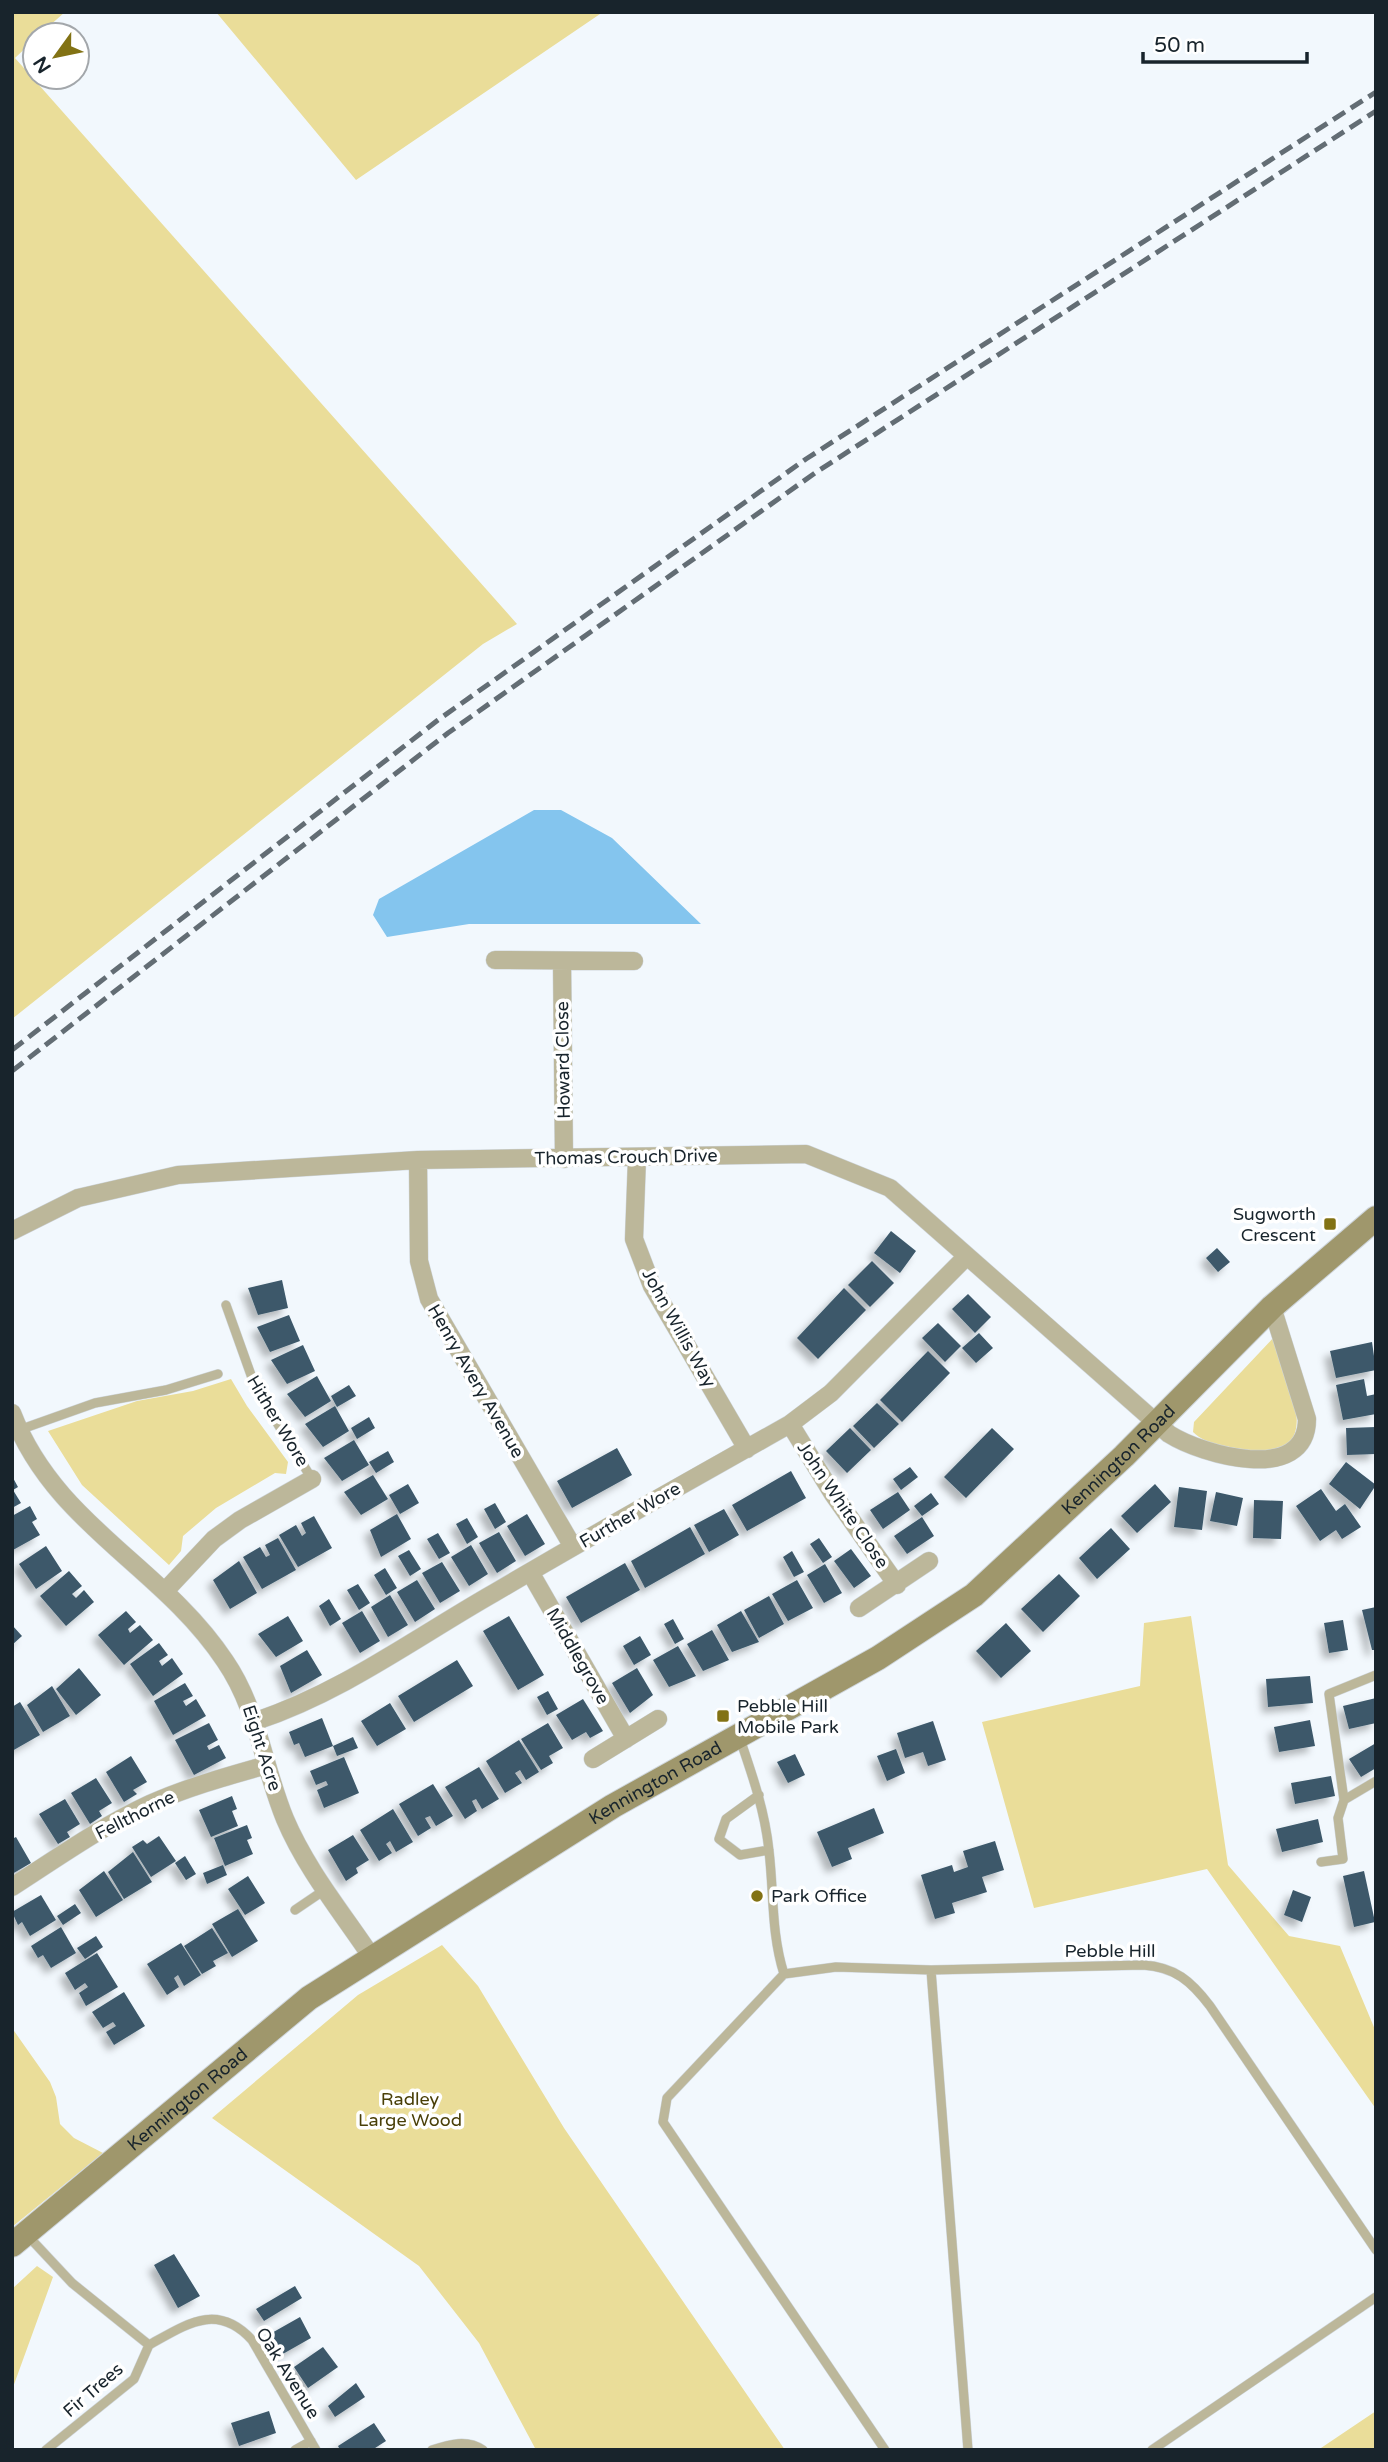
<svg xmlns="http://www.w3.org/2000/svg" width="1388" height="2462" font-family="'Varela Round',sans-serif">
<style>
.green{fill:#eadd99}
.water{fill:#84c5ee}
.building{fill:#3c596b;filter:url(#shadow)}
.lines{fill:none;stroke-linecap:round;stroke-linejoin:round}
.lane-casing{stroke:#cfd6dc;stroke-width:10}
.street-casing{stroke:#cfd6dc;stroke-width:19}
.secondary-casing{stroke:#cfd6dc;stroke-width:26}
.lane{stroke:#bcb79a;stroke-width:9}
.street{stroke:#bcb79a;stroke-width:18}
.secondary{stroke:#9f976c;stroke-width:24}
.rail{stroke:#636d74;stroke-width:5;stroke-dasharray:14 7;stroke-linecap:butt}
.poi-dot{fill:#827214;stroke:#fff;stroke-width:2.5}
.labels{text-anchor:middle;stroke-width:7;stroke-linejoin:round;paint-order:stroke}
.street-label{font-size:18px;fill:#18242c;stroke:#fff}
.poi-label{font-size:18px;fill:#18242c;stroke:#fff;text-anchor:start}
.park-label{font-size:18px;fill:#493f08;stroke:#fff}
</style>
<defs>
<filter id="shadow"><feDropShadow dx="-6" dy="6" stdDeviation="3.5" flood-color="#0004"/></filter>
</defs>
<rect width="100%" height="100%" fill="#f2f8fd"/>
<!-- green -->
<path class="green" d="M12,12h53l-26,23h-4v4l-20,19 502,566 -34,20 -471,375z
M216,12h387l-247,168z
M1274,1337c13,41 56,127 -27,113 -21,-4 -39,-4 -54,-18l1,-10z
M231,1379l16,27 41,56 -2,12 -11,-1 -59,35 -33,28 -2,15 -12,14 -87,-80 -34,-54 89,-30 56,-10z
M1191,1616l37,249 61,71 51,10 36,86v77l-169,-240 -173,39 -52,-186 158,-36 4,-63z
M442,1945l36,41 86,142 221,322h-249l-57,-107 -60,-77 -207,-148 146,-123z
M12,2028l38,54 6,15 4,27 14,14 29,15 -91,74z
M37,2266l16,11 -41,113v-101z
M1376,2411v39h-58z"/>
<!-- water -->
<path class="water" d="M534,810h27l51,28 89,86h-232l-82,13 -14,-22 6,-16z"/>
<!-- building -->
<path class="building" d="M891,1231l25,20 -16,22 -26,-20z
M1217,1248l13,14 -12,10 -12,-14z
M872,1261l22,22 -24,24 -22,-22z
M282,1280l6,28 -30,7 -10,-27z
M844,1288l22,22 -48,49 -21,-21z
M968,1294l23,23 -16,16 -23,-24z
M289,1315l11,26 -30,11 -13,-25z
M938,1323l23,23 -16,16 -23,-24z
M979,1333l14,15 -17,15 -14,-15z
M1372,1342l4,28 -40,8 -6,-27z
M303,1345l12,26 -28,13 -16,-24z
M928,1351l22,22 -48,49 -22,-22z
M317,1376l14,25 -26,16 -18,-23z
M1364,1379l3,17 9,-2v20l-33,6 -7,-35z
M349,1385l7,11 -19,11 -6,-11z
M877,1403l22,21 -25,24 -21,-22z
M335,1406l14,25 -26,16 -18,-23z
M369,1417l6,11 -18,11 -6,-11z
M1376,1427v27l-29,1 -1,-27z
M850,1428l21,22 -24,23 -21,-22z
M992,1428l22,21 -48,49 -22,-21z
M354,1440l15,25 -27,16 -18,-23z
M617,1448l15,27 -60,33 -15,-27z
M388,1451l6,11 -18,11 -7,-11z
M1346,1462l30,23 -16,24 -31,-25z
M910,1467l8,10 -17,13 -8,-11z
M791,1471l15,27 -59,33 -15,-26z
M373,1475l15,24 -27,16 -17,-23z
M12,1476l6,11 -5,3 8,13 -9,5z
M408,1484l11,19 -19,11 -11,-19z
M1155,1484l16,18 -34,31 -16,-17z
M1179,1487l28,4 -5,39 -28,-3z
M1321,1489l15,22 9,-7 16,23 -19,12 -6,-9 -16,11 -24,-35z
M898,1492l12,18 -27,19 -13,-19z
M1216,1492l27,6 -6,28 -27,-5z
M931,1493l8,11 -17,12 -8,-10z
M1254,1500l29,1 -2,38 -28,-1z
M495,1503l11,19 -11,7 -11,-20z
M30,1506l7,13 -5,3 8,13 -27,15 -1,-34z
M724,1509l15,26 -30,17 -15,-27z
M397,1514l14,25 -30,18 -11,-27z
M527,1514l18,30 -20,12 -18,-30z
M314,1516l18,32 -34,19 -19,-32 17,-10 6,11 4,-3 -5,-10z
M922,1517l12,19 -27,18 -13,-18z
M467,1518l11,19 -11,7 -11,-20z
M690,1527l15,27 -60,34 -14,-27z
M1111,1528l19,21 -33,30 -18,-21z
M499,1532l17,29 -19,12 -18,-30z
M438,1533l12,20 -11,6 -12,-20z
M278,1538l18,32 -34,19 -19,-32 17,-10 6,10 4,-2 -5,-10z
M819,1538l13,19 -9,6 -13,-19z
M471,1545l17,29 -19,12 -18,-29z
M46,1546l16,25 -26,18 -17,-25z
M851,1549l20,27 -17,12 -20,-27z
M409,1550l12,19 -11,7 -12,-20z
M792,1551l12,21 -10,5 -11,-20z
M239,1561l18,32 -27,16 -17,-29z
M442,1562l18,29 -20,12 -18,-30z
M625,1563l15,27 -59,33 -15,-26z
M825,1564l17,29 -18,10 -17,-28z
M385,1568l12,20 -11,7 -12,-20z
M69,1571l13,15 -10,8 4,4 8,-8 10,12 -28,24 -26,-30z
M1059,1574l21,22 -37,36 -22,-23z
M417,1580l18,29 -20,13 -18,-30z
M797,1580l16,28 -25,13 -16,-27z
M358,1584l12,19 -11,7 -12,-20z
M390,1595l18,30 -20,12 -17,-30z
M769,1596l15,28 -25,14 -15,-28z
M329,1599l12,20 -11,7 -11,-20z
M1376,1607v43h-4l-10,-40z
M126,1611l10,11 -8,7 2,4 10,-8 13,15 -29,25 -26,-30z
M362,1611l18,30 -20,12 -18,-30z
M741,1611l18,31 -27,10 -15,-27z
M288,1616l15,25 -27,16 -18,-23z
M509,1616l35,59 -26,15 -35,-59z
M673,1619l11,20 -9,5 -11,-20z
M1343,1620l5,30 -19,3 -5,-30z
M1006,1623l25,28 -30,27 -25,-27z
M12,1625l10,11 -10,9z
M712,1630l17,30 -26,11 -16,-27z
M640,1636l11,19 -17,10 -11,-19z
M159,1643l9,12 -9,6 3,5 10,-8 11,16 -30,22 -23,-32z
M678,1646l18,30 -27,11 -16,-27z
M307,1650l15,25 -31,18 -11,-27z
M457,1660l16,26 -59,36 -16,-26z
M79,1668l22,27 -25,20 -20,-26z
M637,1668l16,27 -23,18 -18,-30z
M1310,1676l3,27 -45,4 -2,-28z
M185,1683l8,13 -10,5 3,5 10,-7 10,17 -33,19 -19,-34z
M52,1686l18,30 -27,16 -16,-27z
M548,1691l10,18 -11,6 -10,-18z
M1376,1698v25l-27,6 -6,-23z
M583,1699l20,32 -13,7 -4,-6 -14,8 -16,-25z
M20,1702l20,33 -28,16v-44z
M390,1703l16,26 -29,17 -16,-25z
M322,1718l11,28 -28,11 -6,-14 -5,2 -5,-13z
M1310,1720l5,26 -36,6 -5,-25z
M933,1721l13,39 -18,6 -5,-14 -18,6 -8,-25z
M209,1723l9,17 -11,6 2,4 10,-5 7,13 -32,17 -19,-35z
M548,1723l15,25 -14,8 4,7 -12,7 -20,-31z
M353,1737l5,11 -21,8 -4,-10z
M519,1740l20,32 -13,8 -6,-10 -5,3 7,10 -17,10 -19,-32z
M1376,1743v25l-15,9 -12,-18z
M896,1749l9,24 -18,8 -10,-25z
M795,1754l10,21 -17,8 -11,-21z
M131,1756l16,26 -14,8 4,4 -13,8 -18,-30z
M344,1757l15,36 -35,15 -7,-18 11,-5 -2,-4 -10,4 -6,-14z
M479,1767l20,32 -17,10 -6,-10 -4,2 5,10 -12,8 -20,-32z
M1331,1776l4,20 -40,8 -4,-21z
M96,1778l16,25 -13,8 3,5 -12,8 -19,-31z
M433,1784l20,32 -17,10 -6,-10 -5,2 6,10 -13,8 -19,-32z
M232,1796l5,13 -5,2 6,15 -27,11 -12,-27z
M65,1799l15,25 -13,8 3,5 -12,7 -19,-30z
M874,1808l10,25 -36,15 4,11 -20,8 -15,-35z
M393,1809l20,33 -17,10 -6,-11 -4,3 6,9 -13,8 -19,-31z
M1318,1819l5,23 -41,10 -6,-23z
M247,1825l5,13 -5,2 6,14 -28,12 -11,-28z
M353,1835l16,25 -13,8 2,5 -12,8 -18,-31z
M159,1836l17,25 -25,16 -19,-30 11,-7 4,4z
M16,1837l15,26 -19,11v-35z
M995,1841l9,29 -22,7 5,15 -35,11 3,10 -20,6 -14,-44 31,-10 2,7 14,-5 -5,-16z
M133,1852l19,30 -28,17 -16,-27z
M185,1856l11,18 -10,6 -11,-17z
M223,1865l4,10 -20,9 -4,-11z
M104,1871l19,29 -27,17 -17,-27z
M1364,1871l11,51 -21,5 -11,-51z
M248,1876l17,27 -20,12 -17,-26z
M1293,1890l18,7 -9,25 -18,-7z
M41,1895l15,25 -26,16 -8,-14 -4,3 -6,-13z
M75,1904l6,9 -18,12 -6,-9z
M238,1909l20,32 -26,16 -20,-33z
M61,1927l15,26 -25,15 -8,-13 -5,3 -7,-12z
M212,1928l16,25 -15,8 3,5 -14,8 -18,-28z
M96,1936l7,11 -18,12 -8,-11z
M181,1943l20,32 -17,11 -6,-11 -4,3 5,9 -12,8 -20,-31z
M97,1953l21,34 -32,19 -7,-13 9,-6 -3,-4 -10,7 -10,-17z
M124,1992l21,34 -31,19 -8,-13 10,-6 -3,-4 -10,6 -11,-16z
M174,2254l26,42 -22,12 -24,-43z
M295,2286l7,12 -38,23 -8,-12z
M300,2317l11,21 -30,17 -11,-21z
M323,2347l15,20 -30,21 -14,-21z
M356,2383l9,14 -30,20 -7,-11z
M269,2411l7,22 -37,13 -8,-23z
M374,2423l12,18 -14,9h-32l-2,-4z"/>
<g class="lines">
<!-- lane casing -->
<g class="lane-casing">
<path id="lane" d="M226,1305l30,84 56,90
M19,1430l76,-27 71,-13 52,-16
M739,1736c13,38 26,75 30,115 5,42 2,82 15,123
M759,1795l-33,24 -7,20 21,16 29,-5
M1344,1800l32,-19
M1321,1862l22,-3 -5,-41 6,-18 -15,-106 47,-19
M295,1910l31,-21
M931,1970l37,480
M28,2236l44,47 77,62
M149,2345c38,-21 68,-43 103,-5l64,110
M46,2450l88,-71 15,-34
M295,2450l16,-9
M432,2450c18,-6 35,-11 51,0
M885,2450l-222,-328 4,-24 117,-124 52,-7 95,3 212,-5c32,2 48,16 67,41l166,244
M1152,2450l224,-153"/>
</g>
<!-- street casing -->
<g class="street-casing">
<path id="street" d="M495,960l139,1
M562,961l2,198
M637,1158l-3,81 18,47 95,163
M418,1160l1,101 10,38 144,248
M12,1231l66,-33 100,-23 240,-15 388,-6 84,34 279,246c33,21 138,51 138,-15l-35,-112
M12,1413c43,112 150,153 213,248 33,48 38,105 60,158 21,50 58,95 88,140
M790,1424l43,70 64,91
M530,1572l96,167
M165,1591l49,-52 26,-19 72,-41
M859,1608l70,-47
M256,1721c87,-29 159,-83 238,-128 98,-58 197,-113 296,-169l41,-31 136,-137
M593,1759l65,-40
M12,1887c45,-29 90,-61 138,-83 38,-17 78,-28 117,-39"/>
</g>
<!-- secondary casing -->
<g class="secondary-casing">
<g id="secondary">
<path id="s1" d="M12,2245l297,-247 304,-192 265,-148 96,-63 150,-139 148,-149 104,-89"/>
</g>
</g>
<!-- lane -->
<use href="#lane" class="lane"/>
<!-- street -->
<use href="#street" class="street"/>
<!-- secondary -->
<use href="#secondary" class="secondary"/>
<!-- rail -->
<path class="rail" d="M12,1050l426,-330 368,-261 570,-367
M12,1071l436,-338 367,-260 561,-362"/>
</g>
<!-- markers -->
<g class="poi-dot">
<rect x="1323" y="1217" width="14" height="14" rx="3.5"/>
<rect x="716" y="1709" width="14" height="14" rx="3.5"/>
<circle cx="757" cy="1896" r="7"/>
</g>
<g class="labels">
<!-- street labels -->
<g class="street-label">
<text transform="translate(563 1060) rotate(-91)" y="6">Howard Close</text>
<text transform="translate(626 1157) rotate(-1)" y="6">Thomas Crouch Drive</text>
<text transform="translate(679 1328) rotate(61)" y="6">John Willis Way</text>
<text transform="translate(476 1381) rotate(60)" y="6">Henry Avery Avenue</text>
<text transform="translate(278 1421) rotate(59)" y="6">Hither Wore</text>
<text dy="6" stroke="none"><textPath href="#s1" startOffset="1362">Kennington Road</textPath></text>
<text transform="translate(843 1505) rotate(56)" y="6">John White Close</text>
<text transform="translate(630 1515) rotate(-30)" y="6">Further Wore</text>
<text transform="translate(578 1656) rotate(60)" y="6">Middlegrove</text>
<text transform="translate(262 1748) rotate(72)" y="6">Eight Acre</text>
<text dy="6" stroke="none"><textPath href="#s1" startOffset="794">Kennington Road</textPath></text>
<text transform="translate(135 1815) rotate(-27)" y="6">Fellthorne</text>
<text x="1110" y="1957">Pebble Hill</text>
<text dy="6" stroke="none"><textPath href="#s1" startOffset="228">Kennington Road</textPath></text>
<text transform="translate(288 2373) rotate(58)" y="6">Oak Avenue</text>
<text transform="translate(93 2390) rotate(-41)" y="6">Fir Trees</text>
</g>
<!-- poi labels -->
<g class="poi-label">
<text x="1316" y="1220" text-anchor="end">Sugworth<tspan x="1316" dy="21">Crescent</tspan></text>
<text x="737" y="1712">Pebble Hill<tspan x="737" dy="21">Mobile Park</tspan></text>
<text x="771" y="1902">Park Office</text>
</g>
<!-- park labels -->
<g class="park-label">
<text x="410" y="2105">Radley<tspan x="410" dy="21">Large Wood</tspan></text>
</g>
</g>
<!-- border -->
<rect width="1388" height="2462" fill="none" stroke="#18242c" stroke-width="28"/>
<!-- north arrow -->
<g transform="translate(56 56) rotate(237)"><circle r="33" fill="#ffffff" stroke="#a3a7ab" stroke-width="2"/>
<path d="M0-5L12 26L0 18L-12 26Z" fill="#827214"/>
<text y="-10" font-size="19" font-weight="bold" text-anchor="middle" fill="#18242c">N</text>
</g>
<!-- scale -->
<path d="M1143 52v10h164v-10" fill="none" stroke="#18242c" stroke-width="3.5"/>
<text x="1154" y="52" font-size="21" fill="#18242c" stroke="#ffffff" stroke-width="5" paint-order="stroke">50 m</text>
</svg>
